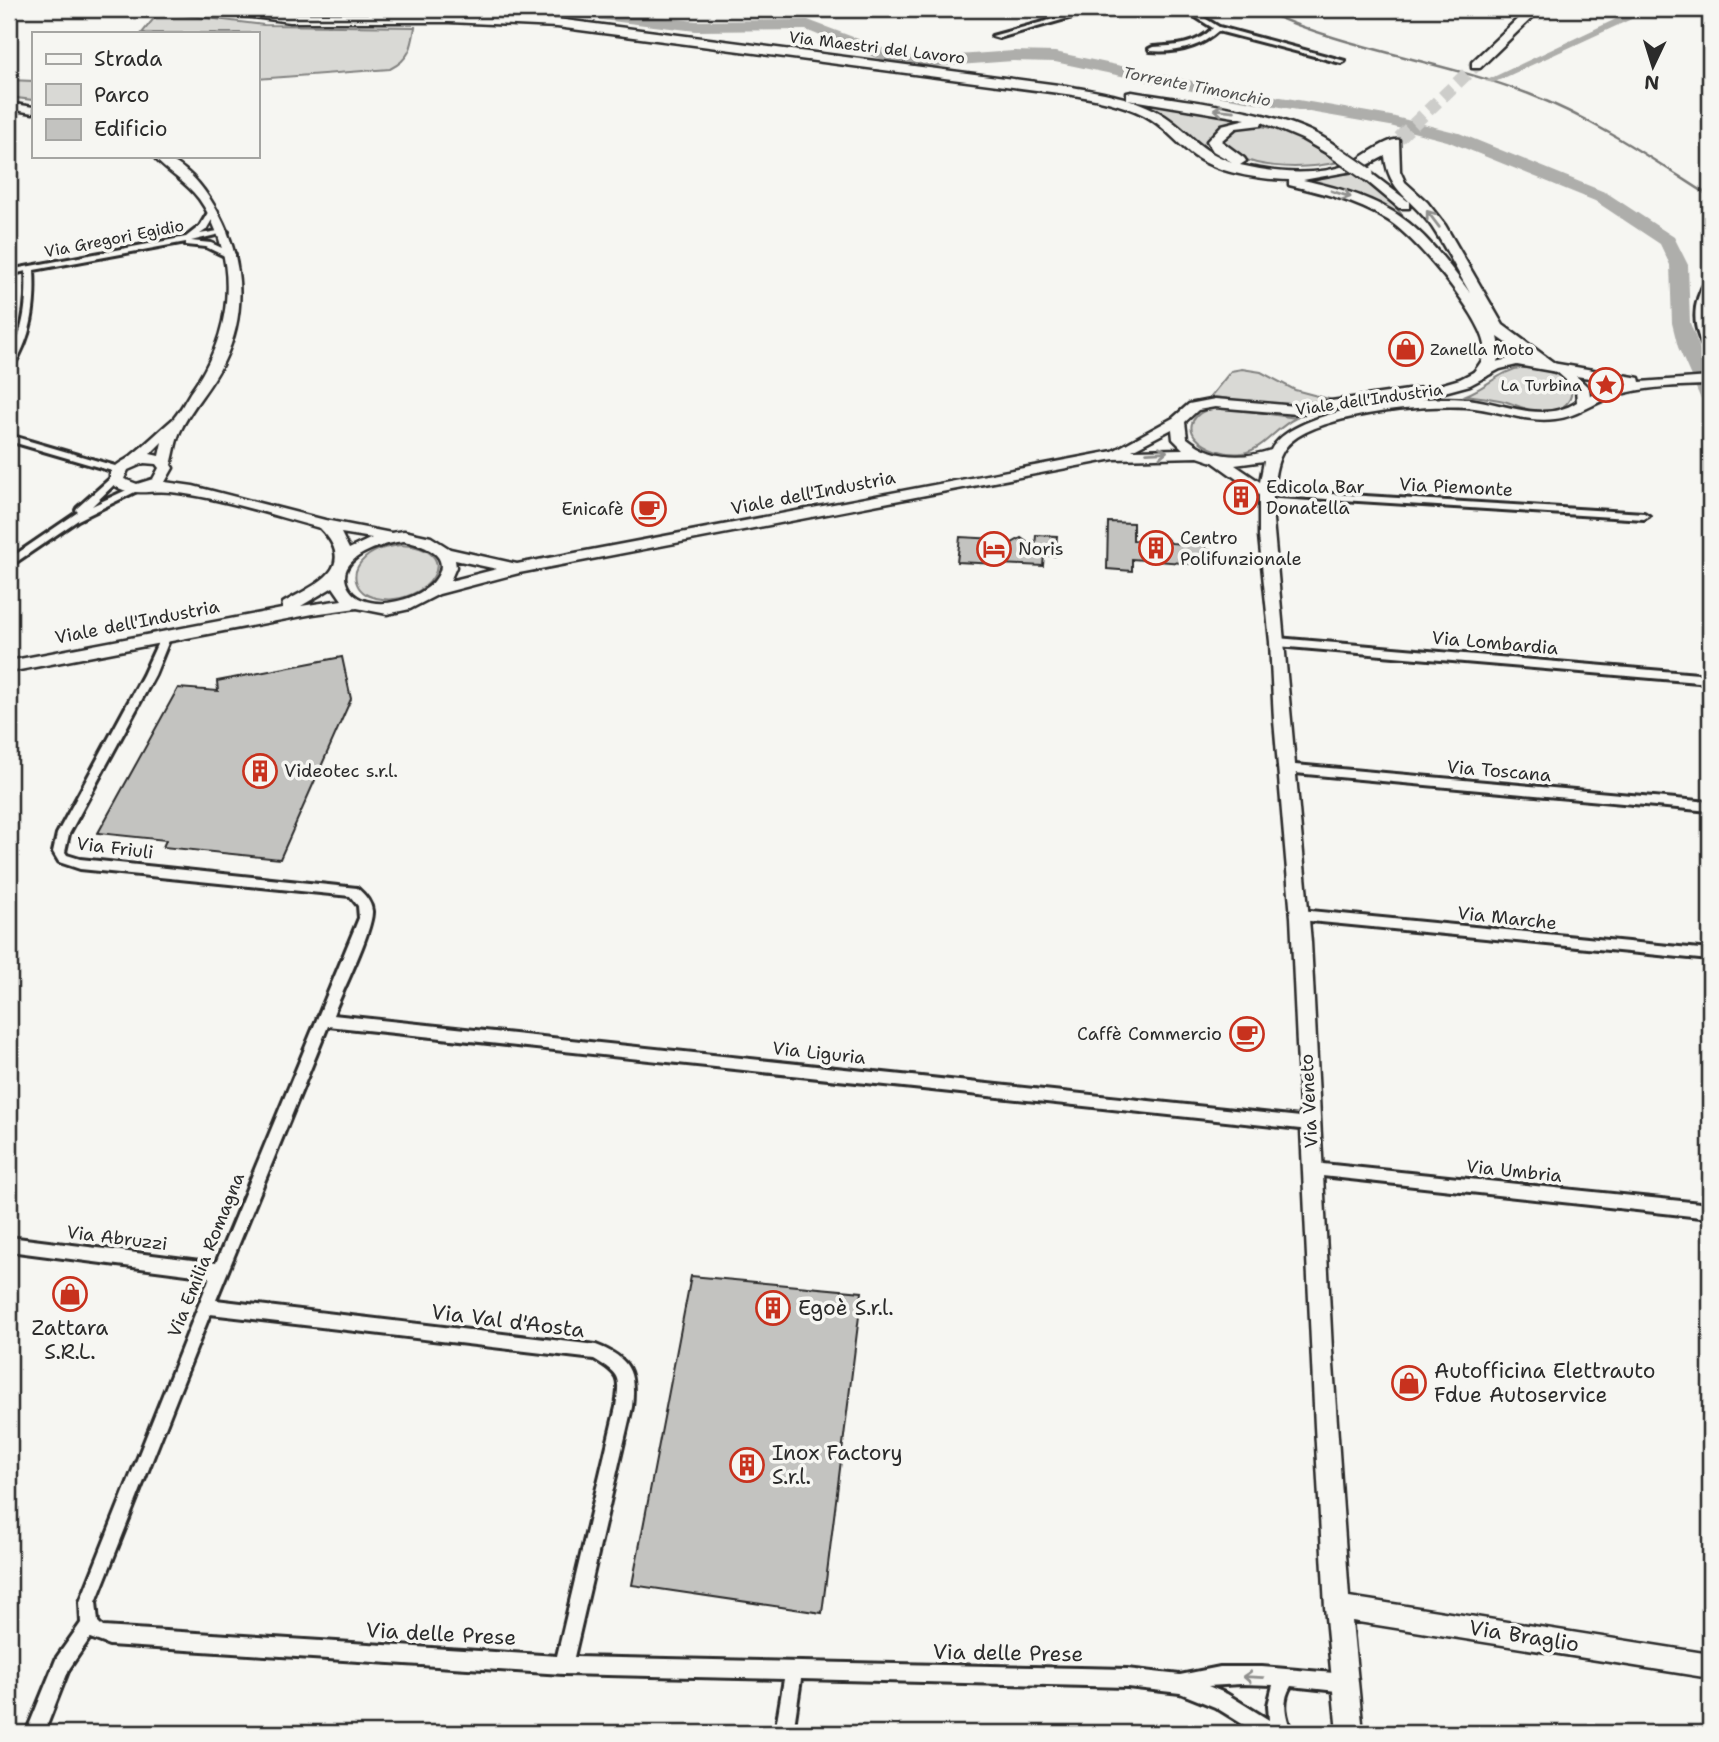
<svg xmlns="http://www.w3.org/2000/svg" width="1719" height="1742" font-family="'Shantell Sans',sans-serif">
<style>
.green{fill:#d9d9d5;stroke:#828280;stroke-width:2}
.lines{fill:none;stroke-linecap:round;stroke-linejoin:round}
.stream{stroke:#7a7a78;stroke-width:2.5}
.canal{fill:#aeaeab;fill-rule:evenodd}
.river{fill:#aeaeab;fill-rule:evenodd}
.building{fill:#c3c3c0;stroke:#2b2b2b;stroke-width:2}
.highway-tunnel{stroke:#cdcdca;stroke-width:13;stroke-dasharray:13 7;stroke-linecap:butt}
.street-casing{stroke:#2b2b2b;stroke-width:6}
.secondary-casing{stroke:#2b2b2b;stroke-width:5}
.highway-casing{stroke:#2b2b2b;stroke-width:5}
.street{fill:#f6f6f2;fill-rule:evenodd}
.secondary{fill:#f6f6f2;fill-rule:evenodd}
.highway{fill:#f6f6f2;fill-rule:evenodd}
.highway-bridge-casing{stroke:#2b2b2b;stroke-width:17;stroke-linecap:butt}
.highway-bridge{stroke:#f6f6f2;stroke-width:13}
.oneway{stroke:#90908e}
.labels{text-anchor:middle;stroke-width:7;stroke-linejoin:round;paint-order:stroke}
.far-street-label{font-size:16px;fill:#2b2b2b;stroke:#f6f6f2}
.far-water-label{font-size:16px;font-style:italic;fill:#525251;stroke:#f6f6f2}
.far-poi-label{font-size:16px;fill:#2b2b2b;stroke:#f6f6f2;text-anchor:start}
.poi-label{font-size:18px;fill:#2b2b2b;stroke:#f6f6f2;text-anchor:start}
.street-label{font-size:18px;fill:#2b2b2b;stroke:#f6f6f2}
.near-poi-label{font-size:21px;fill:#2b2b2b;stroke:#f6f6f2;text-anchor:start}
.near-street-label{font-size:21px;fill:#2b2b2b;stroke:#f6f6f2}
</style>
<rect width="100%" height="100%" fill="#f6f6f2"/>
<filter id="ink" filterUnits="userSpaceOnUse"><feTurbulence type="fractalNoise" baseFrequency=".0143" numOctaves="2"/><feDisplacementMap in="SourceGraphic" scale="14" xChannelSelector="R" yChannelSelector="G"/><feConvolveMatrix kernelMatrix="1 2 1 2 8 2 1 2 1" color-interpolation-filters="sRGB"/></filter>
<g filter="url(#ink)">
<!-- green -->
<path class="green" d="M159,12l105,13 151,2c-3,20 -5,32 -25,42l-133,10v-46h-115z
M9,80l24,1v19l-24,-3z
M1106,94l153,25c-20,2 -39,2 -50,20l7,15z
M1247,125c36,1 63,17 92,37 -32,7 -101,11 -119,-23l14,-12z
M1354,173l37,29 20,23 -72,-35 -37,-11z
M1524,367c13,1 25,3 37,10 21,13 7,34 -14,35 -15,1 -29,-7 -43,-11 -12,-3 -25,-4 -38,-6 21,-8 35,-25 58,-28z
M1242,369l19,3 34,18 45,12c-20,2 -42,6 -62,4 -23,-2 -45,-8 -68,-9l21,-26z
M1216,406l80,12c-21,10 -32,31 -53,35 -36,5 -80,-30 -27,-47z
M400,545c70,3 27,64 -24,53 -21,-5 -28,-25 -11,-40 10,-9 22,-11 35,-13z"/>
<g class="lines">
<!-- stream -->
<path class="stream" d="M1259,9c87,41 181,51 270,85 65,25 123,65 181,102"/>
<!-- canal -->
<path class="canal" d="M1645,9h33l-4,3 -34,3 -147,68 -8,-2 150,-71z"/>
<!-- river -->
<path class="river" d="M536,9h45l115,12 112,-1 95,36 28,1 82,-6 42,1 156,33 180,31 68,17 148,60 67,44 14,28 2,58 20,52v28l-7,-2 -3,-4 -22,-50 -6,-24 -2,-58 -10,-21 -65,-43 -148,-60 -57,-15 -179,-31 -156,-33 -42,-1 -82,6 -29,-1 -38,-12 -58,-24 -110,1 -153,-18z"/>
</g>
<!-- building -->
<path class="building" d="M1108,522l25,1v17l27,2 6,-4 5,5 34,2v5l9,1v10l-6,4 -76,-6v12l-25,-2z
M1036,535l21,1 -2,20 -11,-1 -1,11 -86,-4 3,-25 37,2 -1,13 25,-14 14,10z
M342,657l9,42 -71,160 -117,-12 3,-7 -68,-7 80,-145 40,3 -1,-10z
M691,1276l171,16 -40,321 -190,-28z"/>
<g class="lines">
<!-- highway-tunnel -->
<path class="highway-tunnel" d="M1399,138l77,-73"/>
<!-- street casing -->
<g class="street-casing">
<path id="street" d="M1090,9h10l-101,29 -7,-2z
M1183,9h7l29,18 126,34 -4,2 -123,-32c-18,17 -43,22 -68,20l-1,-2 4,-2c23,-1 43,-2 60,-19z
M1682,9h11l17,4v4z
M210,209l7,2 -11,19 -6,4 24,-4 4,2 -37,9 20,2 24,11v4h-6l-23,-11 -20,-2v-3l-152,28c2,36 -2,67 -22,98l-3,1c0,-14 8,-24 11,-37 6,-20 7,-40 6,-61l-17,4v-5l177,-33 14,-11z
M1710,278c1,13 -8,25 -7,38 0,14 8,25 7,39l-3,-1c-15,-26 -16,-49 0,-75z
M9,435l113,33 2,2 -5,3 -110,-32z
M116,475l3,1v4l-27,26 41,-19 3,-1 5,3 -63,31 -69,47v-8l69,-47 -2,-2 1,-2 36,-32z
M1266,490l378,23 5,3 -5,3 -382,-24 -1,-2z
M165,634l5,4 -15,37 -86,159 -4,18 2,3 13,4 277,29c7,6 14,13 15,23 1,19 -31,83 -39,104l977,103 5,2 2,4 -2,4 -5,2 -982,-104 -112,274 380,45c34,13 40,27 36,62l-58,250 553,12 53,6 40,-8h42l84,7 6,3 3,6 -3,6 -6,3 -55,-6c-10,16 -5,31 1,47h-35l-42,-26 -35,-14 -53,-6 -326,-8 -8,54h-18l9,-54 -221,-5 -454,-29 -19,-7 -21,31 -25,64h-18l31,-76 24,-34 -1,-21 130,-325 -201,-26v-14l207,26 143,-345 -1,-12 -8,-10 -270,-27 -21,-7 -6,-10 4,-18 86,-159 17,-37zM210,1314l384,45c27,16 26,18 22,48l-59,249 -454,-29 -5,-5 -2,-20zM1241,1684l32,1 -5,20 1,15 -42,-26 -19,-8z
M1277,638l433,37v8l-433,-37 -5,-4z
M1284,764l426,38v9l-426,-39 -6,-4z
M1300,910l410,40v10l-410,-40 -4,-1 -2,-4 2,-4z
M1313,1163l397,41v14l-397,-43 -5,-1 -2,-5 2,-5z"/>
</g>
<!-- secondary casing -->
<g class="secondary-casing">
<path id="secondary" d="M9,103l24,4v6l-24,-4z
M153,156c23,0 45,24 57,43 32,49 40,108 14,162 -12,26 -34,47 -45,73 -4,10 -5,21 -8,31l2,3 -8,14 28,4 132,34 66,13 13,-2 27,6 19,12 67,15 596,-113 60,-33 16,-14 26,-5 81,7 140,-20 24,-7 31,-16 26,-6 117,20 5,1 1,4 70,-5v8c-32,1 -65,1 -95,11 -21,6 -38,21 -60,23 -30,4 -59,-10 -89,-12 -40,-3 -154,7 -180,40 -13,16 -12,42 -14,62l39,433 21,408 17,247 361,57v24l-358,-57 11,112h-26l-12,-126 -10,-180 -24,-510 -17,-197 -4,-78 -11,-106v-41l-46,-33 -15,-5 -84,2 -595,114 -80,21 -29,15 -23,5 -30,-6 -44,6 -304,58v-11l273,-52 1,-6c32,-19 77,-34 37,-75 -49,-13 -98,-30 -149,-36 -20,-3 -46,7 -61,-11v-7l5,-7c5,-5 12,-7 17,-12 14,-11 27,-24 40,-35 7,-7 13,-19 18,-27 42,-58 52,-132 9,-194 -13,-18 -33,-27 -46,-43zM1517,365l40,7 19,17 1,13c-34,22 -73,1 -109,-3 -44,-4 -175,8 -197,51 -30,10 -60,8 -84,-12l-2,-16 13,-12 17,-3 81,7 141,-20 33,-9 30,-16zM1576,376l53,8 -39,12 -1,-8zM1172,429l1,10 10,10 -51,1zM162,442l-3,14 -9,-2zM1264,461l-4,21 -25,-17zM144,463l12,1 3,4 -6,11 -16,5 -13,-5 4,-9zM341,533l31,5 -23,11zM404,541c19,4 50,14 31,39 -15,21 -69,35 -86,9 -19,-31 35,-46 55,-48zM455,560l42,9 -47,12 6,-14zM333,587l9,13 -41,6z"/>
</g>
<!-- highway casing -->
<g class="highway-casing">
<path id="highway" d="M218,9h30l42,5h159l108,5 509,67c33,6 70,11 99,30 28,19 31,33 67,46l-19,-11 -6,-10 15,-16 24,-6 -119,-20v-6l5,-1c58,10 171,19 213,62l-7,4 -5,-1 -31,-18 -40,-17 -1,3 -25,3 -15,13 23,17 2,3 -6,4c35,8 76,12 110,-1 13,-6 37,-26 49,-24l1,31 5,11 22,20 18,23 58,100 54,40 -2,3h-12l-45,-31c4,17 0,28 -12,40h-12l-2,-3c7,-9 14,-16 13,-29 -4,-30 -72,-111 -99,-126 -30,-18 -63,-26 -97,-34v-5c-31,-1 -74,-7 -99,-27 -16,-13 -27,-28 -46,-38 -24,-12 -51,-17 -78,-21l-509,-67 -108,-5h-159l-66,-9zM1385,156c3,36 28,43 47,71 14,21 25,44 38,66 -53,-73 -77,-93 -167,-113l55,-10z
M1528,9h13l-61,59h-8v-6z
M1367,170l42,32v6h-10l-37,-31 -2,-3z"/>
</g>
<!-- street -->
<use href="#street" class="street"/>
<!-- secondary -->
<use href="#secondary" class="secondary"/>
<!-- highway -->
<use href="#highway" class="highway"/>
<!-- highway-bridge casing -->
<g class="highway-bridge-casing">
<path id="highway-bridge" d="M1338,154l29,20"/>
</g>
<!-- highway-bridge -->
<use href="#highway-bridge" class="highway-bridge"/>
</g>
<!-- one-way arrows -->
<defs><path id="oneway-shaft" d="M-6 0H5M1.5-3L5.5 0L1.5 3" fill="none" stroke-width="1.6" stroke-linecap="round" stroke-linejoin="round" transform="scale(1.75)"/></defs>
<g class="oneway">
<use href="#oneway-shaft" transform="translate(1224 110) rotate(-174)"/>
<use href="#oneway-shaft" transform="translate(1341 194) rotate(18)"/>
<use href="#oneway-shaft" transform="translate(1433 219) rotate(-127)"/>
<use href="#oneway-shaft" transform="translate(1157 452) rotate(-3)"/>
<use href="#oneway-shaft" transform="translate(1253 1677) rotate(-177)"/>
</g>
</g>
<!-- icons -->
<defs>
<g id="shop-ring" transform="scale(1.75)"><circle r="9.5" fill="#f6f6f2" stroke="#c8321e" stroke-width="1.5"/><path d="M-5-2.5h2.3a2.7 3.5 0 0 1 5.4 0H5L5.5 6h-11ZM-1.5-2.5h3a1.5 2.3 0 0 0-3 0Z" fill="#c8321e"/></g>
<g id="sight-ring" transform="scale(1.75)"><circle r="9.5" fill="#f6f6f2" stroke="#c8321e" stroke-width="1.5"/><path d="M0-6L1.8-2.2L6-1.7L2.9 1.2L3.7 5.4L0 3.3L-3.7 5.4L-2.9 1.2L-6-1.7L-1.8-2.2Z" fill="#c8321e"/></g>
<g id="building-ring" transform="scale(1.75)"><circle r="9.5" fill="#f6f6f2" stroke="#c8321e" stroke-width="1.5"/><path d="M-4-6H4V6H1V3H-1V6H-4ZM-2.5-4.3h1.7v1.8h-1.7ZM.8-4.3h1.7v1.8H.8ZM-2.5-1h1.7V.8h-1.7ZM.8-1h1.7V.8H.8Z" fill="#c8321e"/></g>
<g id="cafe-ring" transform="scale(1.75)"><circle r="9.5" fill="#f6f6f2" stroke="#c8321e" stroke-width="1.5"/><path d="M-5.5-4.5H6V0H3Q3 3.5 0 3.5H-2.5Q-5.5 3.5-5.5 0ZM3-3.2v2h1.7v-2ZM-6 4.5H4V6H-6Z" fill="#c8321e"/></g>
<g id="hotel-ring" transform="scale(1.75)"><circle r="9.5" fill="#f6f6f2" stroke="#c8321e" stroke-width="1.5"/><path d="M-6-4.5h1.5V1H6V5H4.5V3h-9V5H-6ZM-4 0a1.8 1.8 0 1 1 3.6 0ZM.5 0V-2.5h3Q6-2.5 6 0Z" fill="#c8321e"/></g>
</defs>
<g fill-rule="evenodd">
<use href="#shop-ring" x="1406" y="349"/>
<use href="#sight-ring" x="1606" y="385"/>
<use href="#building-ring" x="1241" y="497"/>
<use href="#cafe-ring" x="649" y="509"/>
<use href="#building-ring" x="1156" y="548"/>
<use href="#hotel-ring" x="994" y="549"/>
<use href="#building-ring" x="260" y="771"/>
<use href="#cafe-ring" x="1247" y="1034"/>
<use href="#shop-ring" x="70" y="1294"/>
<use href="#building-ring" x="773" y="1308"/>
<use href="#shop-ring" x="1409" y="1383"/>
<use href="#building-ring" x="747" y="1465"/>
</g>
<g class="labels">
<!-- far-street labels -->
<g class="far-street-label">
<text transform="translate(877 47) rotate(7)" y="6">Via Maestri del Lavoro</text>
<text transform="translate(114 238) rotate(-11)" y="6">Via Gregori Egidio</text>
<text transform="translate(1369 399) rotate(-8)" y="6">Viale dell'Industria</text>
</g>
<!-- far-water labels -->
<g class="far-water-label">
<text transform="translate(1197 86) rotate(11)" y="6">Torrente Timonchio</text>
</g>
<!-- far-poi labels -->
<g class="far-poi-label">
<text x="1430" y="355">Zanella Moto</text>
<text x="1582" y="391" text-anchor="end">La Turbina</text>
</g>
<!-- poi labels -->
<g class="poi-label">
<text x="1266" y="493">Edicola Bar<tspan x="1266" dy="21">Donatella</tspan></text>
<text x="624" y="515" text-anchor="end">Enicafè</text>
<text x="1180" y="544">Centro<tspan x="1180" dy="21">Polifunzionale</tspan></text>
<text x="1018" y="555">Noris</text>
<text x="284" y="777">Videotec s.r.l.</text>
<text x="1222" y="1040" text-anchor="end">Caffè Commercio</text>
</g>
<!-- street labels -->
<g class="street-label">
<text transform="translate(1456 487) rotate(3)" y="6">Via Piemonte</text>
<text transform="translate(813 493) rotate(-11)" y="6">Viale dell'Industria</text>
<text transform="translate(137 622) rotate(-11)" y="6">Viale dell'Industria</text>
<text transform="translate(1495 643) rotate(5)" y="6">Via Lombardia</text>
<text transform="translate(1499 771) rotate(5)" y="6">Via Toscana</text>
<text transform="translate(115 848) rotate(7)" y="6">Via Friuli</text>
<text transform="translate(1507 918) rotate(6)" y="6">Via Marche</text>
<text transform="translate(819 1053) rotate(6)" y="6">Via Liguria</text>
<text transform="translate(1309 1101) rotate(-93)" y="6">Via Veneto</text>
<text transform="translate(1514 1171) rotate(6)" y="6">Via Umbria</text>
<text transform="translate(117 1238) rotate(7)" y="6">Via Abruzzi</text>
<text transform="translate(206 1255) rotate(-68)" y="6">Via Emilia Romagna</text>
</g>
<!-- near-poi labels -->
<g class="near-poi-label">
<text x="798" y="1315">Egoè S.r.l.</text>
<text x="70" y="1335" text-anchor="middle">Zattara<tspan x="70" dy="24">S.R.L.</tspan></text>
<text x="1434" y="1378">Autofficina Elettrauto<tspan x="1434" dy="24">Fdue Autoservice</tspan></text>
<text x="772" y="1460">Inox Factory<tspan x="772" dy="24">S.r.l.</tspan></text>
</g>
<!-- near-street labels -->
<g class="near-street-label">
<text transform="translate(508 1321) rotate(7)" y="7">Via Val d'Aosta</text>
<text transform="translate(441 1634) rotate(3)" y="7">Via delle Prese</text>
<text transform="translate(1524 1636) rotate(9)" y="7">Via Braglio</text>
<text transform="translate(1008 1653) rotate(1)" y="7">Via delle Prese</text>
</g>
</g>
<!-- margin -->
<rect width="1719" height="1742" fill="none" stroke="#f6f6f2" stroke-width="35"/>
<rect x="18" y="18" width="1684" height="1707" fill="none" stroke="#2b2b2b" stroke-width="2.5" filter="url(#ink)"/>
<!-- legend -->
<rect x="32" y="32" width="228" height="126" fill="#f6f6f2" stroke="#a5a5a2" stroke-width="2"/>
<rect x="46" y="54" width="35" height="10" fill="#f6f6f2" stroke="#a5a5a2" stroke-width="2"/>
<text x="94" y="66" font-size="21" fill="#2b2b2b">Strada</text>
<rect x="46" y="84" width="35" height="21" fill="#d9d9d5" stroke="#a5a5a2" stroke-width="2"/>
<text x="94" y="102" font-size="21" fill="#2b2b2b">Parco</text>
<rect x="46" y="119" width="35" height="21" fill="#c3c3c0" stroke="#a5a5a2" stroke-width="2"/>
<text x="94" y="136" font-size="21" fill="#2b2b2b">Edificio</text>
<!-- north arrow -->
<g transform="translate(1653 66) rotate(184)" stroke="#f6f6f2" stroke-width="5" paint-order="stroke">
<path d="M0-5L12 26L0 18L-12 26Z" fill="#2b2b2b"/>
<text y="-10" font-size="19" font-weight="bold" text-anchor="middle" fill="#2b2b2b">N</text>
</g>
</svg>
